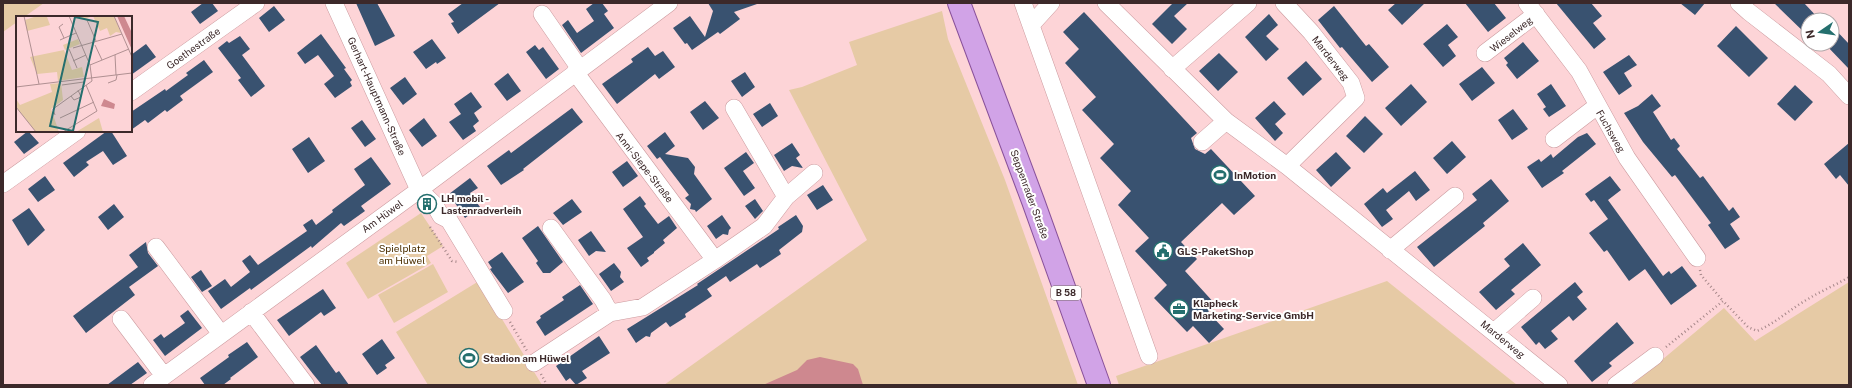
<svg xmlns="http://www.w3.org/2000/svg" width="1852" height="388" font-family="'Public Sans',sans-serif">
<style>
.green{fill:#e6caa5}
.water{fill:#ce888f}
.building{fill:#395270}
.lines{fill:none;stroke-linecap:round;stroke-linejoin:round}
.minor-casing{stroke:#cc9b9f;stroke-width:18}
.major-casing{stroke:#89519a;stroke-width:24}
.path{stroke:#a68789;stroke-width:2.5;stroke-dasharray:1 3;stroke-linecap:butt}
.minor{stroke:#fff;stroke-width:17}
.major{stroke:#d1a3e7;stroke-width:22}
.labels{text-anchor:middle;stroke-width:4;stroke-linejoin:round;paint-order:stroke}
.shield{fill:#fff;stroke:#76696a;stroke-width:1}
.shield-label{font-size:9px;font-weight:bold;fill:#3c292a}
.street-label{font-size:10px;fill:#3c292a;stroke:#fff}
.poi-label{font-size:10px;font-weight:bold;fill:#3c292a;stroke:#fff;text-anchor:start}
.park-label{font-size:10px;fill:#4c3002;stroke:#fff}
.inset-road{fill:none;stroke:#b09092;stroke-width:1}
.view{fill:#246f6e;fill-opacity:0.15;stroke:#246f6e;stroke-width:2}
.inset-edge{fill:none;stroke:#3c292a;stroke-width:2}
</style>
<rect width="100%" height="100%" fill="#fdd4d7"/>
<!-- green -->
<path class="green" d="M3,3h41l-20,14h-7v5l-14,10z
M942,11l6,28 57,141 73,205h-414l203,-145 -78,-150 13,-3 55,-22 -8,-23z
M421,213l22,33 -16,10 4,7 -63,36 -22,-36z
M433,264l15,28 -54,31 -16,-28z
M479,281l63,104h-114l-32,-53z
M1387,281l130,104h-398l-3,-9z
M1849,282v103h-217l92,-77 31,33z"/>
<!-- water -->
<path class="water" d="M820,357l33,7 5,5 5,16h-100l34,-15 10,-10z"/>
<!-- building -->
<path class="building" d="M203,3h9l6,8 -18,13 -9,-12z
M356,3h21l18,33 -20,10z
M463,3h37l-42,31 -7,-11 3,-1 -6,-8z
M594,3h8l6,8 -4,3 10,14 -33,25 -19,-28 6,-5 9,13 17,-12 -8,-12z
M708,3h49v1l-23,8 6,7 -20,15 -2,-2 -26,18 -5,-7 -2,1 -12,-16 17,-12 15,21 8,-26z
M1173,3h15l-14,13 13,13 -15,15 -20,-20z
M1396,3h29l-23,22 -14,-15z
M1465,3h29l12,15 -18,14z
M1556,3h35l11,13 -9,7 13,16 -12,10z
M1680,3h25l-10,12z
M1774,3h30l16,17h-12v16z
M274,6l11,14 -16,12 -10,-14z
M1334,6l32,40 3,-2 20,23 -17,15 -30,-35 -2,1 -22,-28z
M1084,12l113,121 -6,5 4,11 10,5 6,-5 44,47 -21,19 -12,-12 -41,39 16,17 -12,12 31,34 -8,7 16,17 -15,14 -16,-17 -6,6 -33,-34 13,-13 -32,-34 14,-13 -31,-33 13,-14 -31,-33 14,-14 -32,-34 14,-13 -31,-34 14,-14 -16,-17z
M1269,14l9,11 -12,11 13,13 -13,12 -21,-24z
M1447,24l11,13 -10,8 8,11 -13,11 -20,-23z
M1736,26l32,32 -19,19 -32,-31z
M1832,26l17,18v25l-24,-25h7z
M321,34l25,34 -2,1 8,11 -2,2 2,4 -17,12 -11,-14 10,-8 -16,-21 -13,9 -8,-11z
M240,36l10,13 -8,6 23,31 -14,11 -13,-17 3,-2 -23,-30 9,-7 2,2z
M432,39l14,19 -9,6 -1,-2 -10,7 -13,-17z
M1523,42l16,19 -22,18 -11,-14 2,-2 -4,-5z
M146,44l10,13 -25,18v-20z
M535,45l4,5 4,-3 16,22 -13,10 -20,-27z
M648,47l7,9 8,-5 12,16 -16,12 -4,-5 -38,30 -15,-20 31,-22 -2,-3z
M1219,53l19,19 -20,19 -19,-20z
M1629,55l8,10 -13,8 8,13 -13,9 -16,-23z
M204,60l9,12 -33,24 3,4 -16,12 -2,-2 -17,13 -3,-3 -14,10v-18l34,-23 1,2 22,-16 -2,-2z
M1306,61l16,18 -19,17 -16,-18z
M1482,67l13,16 -23,18 -13,-17z
M745,72l10,15 -13,10 -11,-16z
M508,73l13,18 -14,10 -13,-17z
M405,77l12,17 -14,11 -13,-17z
M1411,84l16,18 -26,24 -16,-18z
M1551,84l15,22 -17,11 -6,-8 3,-2 -9,-13z
M1795,85l18,17 -18,19 -18,-17z
M471,92l11,15 -8,6 5,8 -6,5 3,5 -13,9 -14,-18 12,-8 -7,-10z
M1652,94l9,12 -8,6 18,28 3,-2 6,8 -3,3 23,29 3,-2 26,35 4,-4 7,10 -10,7 10,15 -15,10 -17,-24 3,-2 -36,-48 -3,2 -29,-35 -19,-29 14,-7z
M705,101l14,17 -16,12 -13,-18z
M1274,101l12,13 -11,10 8,9 -8,8 -20,-23z
M770,103l8,13 -16,11 -9,-13z
M572,108l11,14 -60,47 1,1 -23,15 -14,-19 22,-16 2,3z
M1513,109l15,20 -16,11 -14,-20z
M1365,116l18,18 -19,19 -18,-17z
M424,118l13,18 -15,11 -13,-17z
M362,120l14,19 -11,8 -14,-19z
M28,131l11,12 -15,11 -10,-12z
M107,131h4l16,25 -14,9 -10,-14 -17,11 3,3 -15,12 -11,-14z
M665,132l10,14 -10,8 23,4 7,9 -1,7 18,25 -16,13 -1,-2 -5,-1 1,-5 -6,-6 4,-3 -29,-38 -3,2 -10,-13z
M1587,133l9,11 -34,27 2,2 -22,15 -15,-21 12,-8 2,3 10,-8 2,4 25,-21z
M309,137l16,24 -17,12 -16,-24z
M1452,141l14,16 -19,17 -14,-16z
M792,143l8,12 -4,3 7,10 -11,-2 -8,5 -10,-16z
M1849,143v43l-9,-11 -4,4 -12,-15z
M746,152l8,11 -11,8 12,17 -11,8 -20,-28z
M1336,152l15,16 -20,19 -15,-17z
M371,157l20,27 -30,22 4,5 -21,15 -3,-3 -29,25 -1,-2 -60,44 -1,-2 -29,21 -13,-18 17,-12 6,8 19,-15 -8,-11 8,-6 8,10 49,-34 -4,-6 9,-6 4,6 17,-13 -1,-2 33,-25 -11,-16z
M627,161l11,15 -15,11 -11,-15z
M1415,171l15,19 -14,11 -7,-10 -23,19 7,9 -11,8 -18,-23 19,-16 4,5z
M45,176l10,14 -17,12 -10,-13z
M1610,176l11,14 -13,10 55,76 6,-5 2,3 11,-8 15,20 -26,19 -26,-36 -16,12 -22,-31 -3,2 -15,-19 19,-14 -14,-19 -3,2 -6,-8z
M470,178l8,10 -8,5 10,14 -15,11 -16,-24z
M1491,179l18,22 -26,22 2,3 -51,41 -17,-20 60,-47 -5,-6z
M823,185l10,15 -16,10 -10,-15z
M640,196l6,8 -2,2 14,18 11,-8 8,12 -14,12 2,3 -11,9v1l-7,5 2,3 -8,6 -14,-19 16,-11 -20,-28z
M572,199l10,13 -19,13 -10,-12z
M755,199l8,12 -8,8 -10,-13z
M114,204l10,13 -16,13 -10,-13z
M29,208l16,22 -17,16 -16,-26z
M722,215l9,13 -2,2 -1,5 -5,-1 -7,5 -9,-13z
M796,215l7,11 -1,6 -23,18 2,4 -21,14 -3,-4 -27,18 -4,-6 -19,13 5,7 -27,18 1,3 -16,10 -4,-5 -15,11 -1,4 -4,-1 -10,7 -9,-14 71,-44 -1,-1 82,-55 -1,-2z
M538,226l25,36 -13,11h-7l-7,-10 2,-2 -16,-23z
M591,231l15,21 -10,-1 -7,5 -11,-16z
M146,242l2,11 10,13 -29,21 6,8 -49,38 -13,-17 65,-49 -9,-12z
M1523,243l18,22 -30,25 4,4 -19,16 -17,-18 31,-26 -6,-7z
M502,252l22,30 -16,11 -16,-21 -2,-3 2,-1 -4,-6z
M614,263l7,9 -1,5 4,5 -13,9 -12,-17z
M201,270l11,16 -10,6 -11,-15z
M1575,282l8,10 -6,5 10,12 -14,12 -4,-5 -18,15 7,8 -13,10 -6,-7 -3,3 -15,-18z
M580,285l13,19 -48,32 -9,-14 5,-4 -1,-2 24,-16 -2,-3z
M323,289l13,19 -12,8 -3,-4 -32,24 -12,-16z
M188,310l14,18 -37,28 -12,-16 8,-6 3,4 21,-15 -5,-7z
M1617,322l17,21 -25,20 3,3 -20,16 -18,-21z
M599,336l11,17 -28,18 5,7 -11,7 -6,-7 -4,3 -10,-15z
M382,339l13,19 -10,7 2,3 -10,7 -15,-21z
M247,342l11,15 -28,21 1,1 -8,6h-18l-5,-7 29,-21 -1,-2z
M316,345l20,28 3,-2 10,14h-27l-9,-11 -13,-17z
M138,362l9,11 -17,12h-23z"/>
<g class="lines">
<!-- minor casing -->
<g class="minor-casing">
<path id="minor" d="M334,3l85,187 15,14 7,12 8,4 55,91
M1023,3l126,353
M1106,3l120,118 61,45 272,219
M1284,3l27,29 40,51 5,15 -69,68
M1527,3l52,68 48,87 70,100
M1739,3l10,9 80,62 20,22
M542,14l38,55
M1031,25l20,-22
M1485,53l51,-39
M1172,69l76,-66
M575,72l140,188
M131,92l125,-89
M734,108l52,89
M1554,139l43,-33
M1202,142l24,-21
M3,184l74,-53
M551,228l52,72 7,13
M156,247l65,87
M1390,250l65,-54
M251,312l55,73
M121,319l43,57
M1494,332l39,-34
M534,363l76,-50 33,-6 72,-47 49,-34 22,-29 28,-24
M152,385l267,-195 250,-187
M1616,385l39,-29"/>
</g>
<!-- major casing -->
<g class="major-casing">
<path id="major" d="M959,3l74,198 66,184"/>
</g>
<!-- path -->
<path class="path" d="M430,227l22,34 6,1
M1700,270l1,5 22,26
M510,322l17,29
M1666,347l57,-46 25,26 9,4c19,-8 33,-22 51,-32 13,-8 28,-14 41,-22
M541,374l6,11"/>
<!-- minor -->
<use href="#minor" class="minor"/>
<!-- major -->
<use href="#major" class="major"/>
</g>
<!-- icons -->
<defs>
<g id="stadium-ring" transform="scale(1)"><circle r="9.5" fill="#fff" stroke="#246f6e" stroke-width="1.5"/><path d="M0-5a6.5 5 0 1 0 0 10a6.5 5 0 1 0 0-10ZM-3.5-1.8h7v3.6h-7Z" fill="#246f6e"/></g>
<g id="building-ring" transform="scale(1)"><circle r="9.5" fill="#fff" stroke="#246f6e" stroke-width="1.5"/><path d="M-4-6H4V6H1V3H-1V6H-4ZM-2.5-4.3h1.7v1.8h-1.7ZM.8-4.3h1.7v1.8H.8ZM-2.5-1h1.7V.8h-1.7ZM.8-1h1.7V.8H.8Z" fill="#246f6e"/></g>
<g id="civic-ring" transform="scale(1)"><circle r="9.5" fill="#fff" stroke="#246f6e" stroke-width="1.5"/><path d="M-.6-6.5H3V-4.5H.6V-3L4-1V1h2V6H-6V1h2V-1L-.6-3ZM-1.2 2.5V6h2.4V2.5Z" fill="#246f6e"/></g>
<g id="office-ring" transform="scale(1)"><circle r="9.5" fill="#fff" stroke="#246f6e" stroke-width="1.5"/><path d="M-6-3h4V-5.5h4V-3h4V5H-6ZM-1-4.5V-3h2v-1.5ZM-6 0V1H6V0Z" fill="#246f6e"/></g>
</defs>
<g fill-rule="evenodd">
<use href="#stadium-ring" x="1220" y="175"/>
<use href="#building-ring" x="427" y="204"/>
<use href="#civic-ring" x="1163" y="251"/>
<use href="#office-ring" x="1179" y="309"/>
<use href="#stadium-ring" x="469" y="358"/>
</g>
<g class="labels">
<!-- shield labels -->
<rect class="shield" x="1051" y="286" width="30" height="14" rx="3"/>
<g class="shield-label">
<text x="1066" y="296">B 58</text>
</g>
<!-- street labels -->
<g class="street-label">
<text transform="translate(1511 34) rotate(-38)" y="4">Wieselweg</text>
<text transform="translate(193 48) rotate(-36)" y="4">Goethestraße</text>
<text transform="translate(1331 58) rotate(52)" y="4">Marderweg</text>
<text transform="translate(377 96) rotate(66)" y="4">Gerhart-Hauptmann-Straße</text>
<text transform="translate(1611 131) rotate(60)" y="4">Fuchsweg</text>
<text transform="translate(645 167) rotate(52)" y="4">Anni-Siepe-Straße</text>
<text transform="translate(1030 194) rotate(70)" y="4">Seppenrader Straße</text>
<text transform="translate(382 216) rotate(-36)" y="4">Am Hüwel</text>
<text transform="translate(1503 339) rotate(39)" y="4">Marderweg</text>
</g>
<!-- poi labels -->
<g class="poi-label">
<text x="1234" y="179">InMotion</text>
<text x="441" y="202">LH mobil -<tspan x="441" dy="12">Lastenradverleih</tspan></text>
<text x="1177" y="255">GLS-PaketShop</text>
<text x="1193" y="307">Klapheck<tspan x="1193" dy="12">Marketing-Service GmbH</tspan></text>
<text x="483" y="362">Stadion am Hüwel</text>
</g>
<!-- park labels -->
<g class="park-label">
<text x="402" y="252">Spielplatz<tspan x="402" dy="12">am Hüwel</tspan></text>
</g>
</g>
<!-- overview -->
<g transform="translate(16 16)">
<rect width="116" height="116" fill="#fdd4d7"/>
<path d="M21,0h14l-4,1 3,8 -23,6 -2,-11zM59,0h39l7,17 -5,-1 -6,4 -3,-8 -7,3 -7,-15 -8,3zM62,23l2,5 -15,6 -2,-5zM48,34l8,20 10,-3 2,10 -26,4 -1,-9 -20,2 -7,-17zM45,67l2,17 -12,9 8,23h-23l-20,-25v-8l4,6 32,-13 -2,-8zM83,102l4,14h-27z" fill="#e6caa5"/>
<path d="M101,0h7l8,17v17zM88,83l11,5 -1,5 -13,-3z" fill="#ce888f"/>
<path class="inset-road" d="M8,0l15,68M98,0l18,41M71,4l9,21M47,8l-4,3 5,11M44,24l16,-7M79,29l7,15M57,32l49,-14M53,33l8,19M99,39l1,20M57,45l13,-6M74,49l39,-16M92,67l8,-3 1,-5M46,69l22,-3M0,71l116,-14M55,80l3,4 7,-3 -3,-7M0,91l20,25M39,99l-2,-6 39,-28 -2,-16 -21,-49M44,102l34,-16M47,116l34,-21 -11,-26"/>
<path class="view" d="M59,1l23,5 -25,109 -23,-5z"/>
<rect width="116" height="116" class="inset-edge"/>
</g>
<!-- border -->
<rect width="1852" height="388" fill="none" stroke="#3c292a" stroke-width="8"/>
<!-- north arrow -->
<g transform="translate(1820 32) rotate(257)"><circle r="19" fill="#ffffff" stroke="#b1a9aa"/>
<path d="M0-3L7 15L0 10L-7 15Z" fill="#246f6e"/>
<text y="-6" font-size="11" font-weight="bold" text-anchor="middle" fill="#3c292a">N</text>
</g>
</svg>
